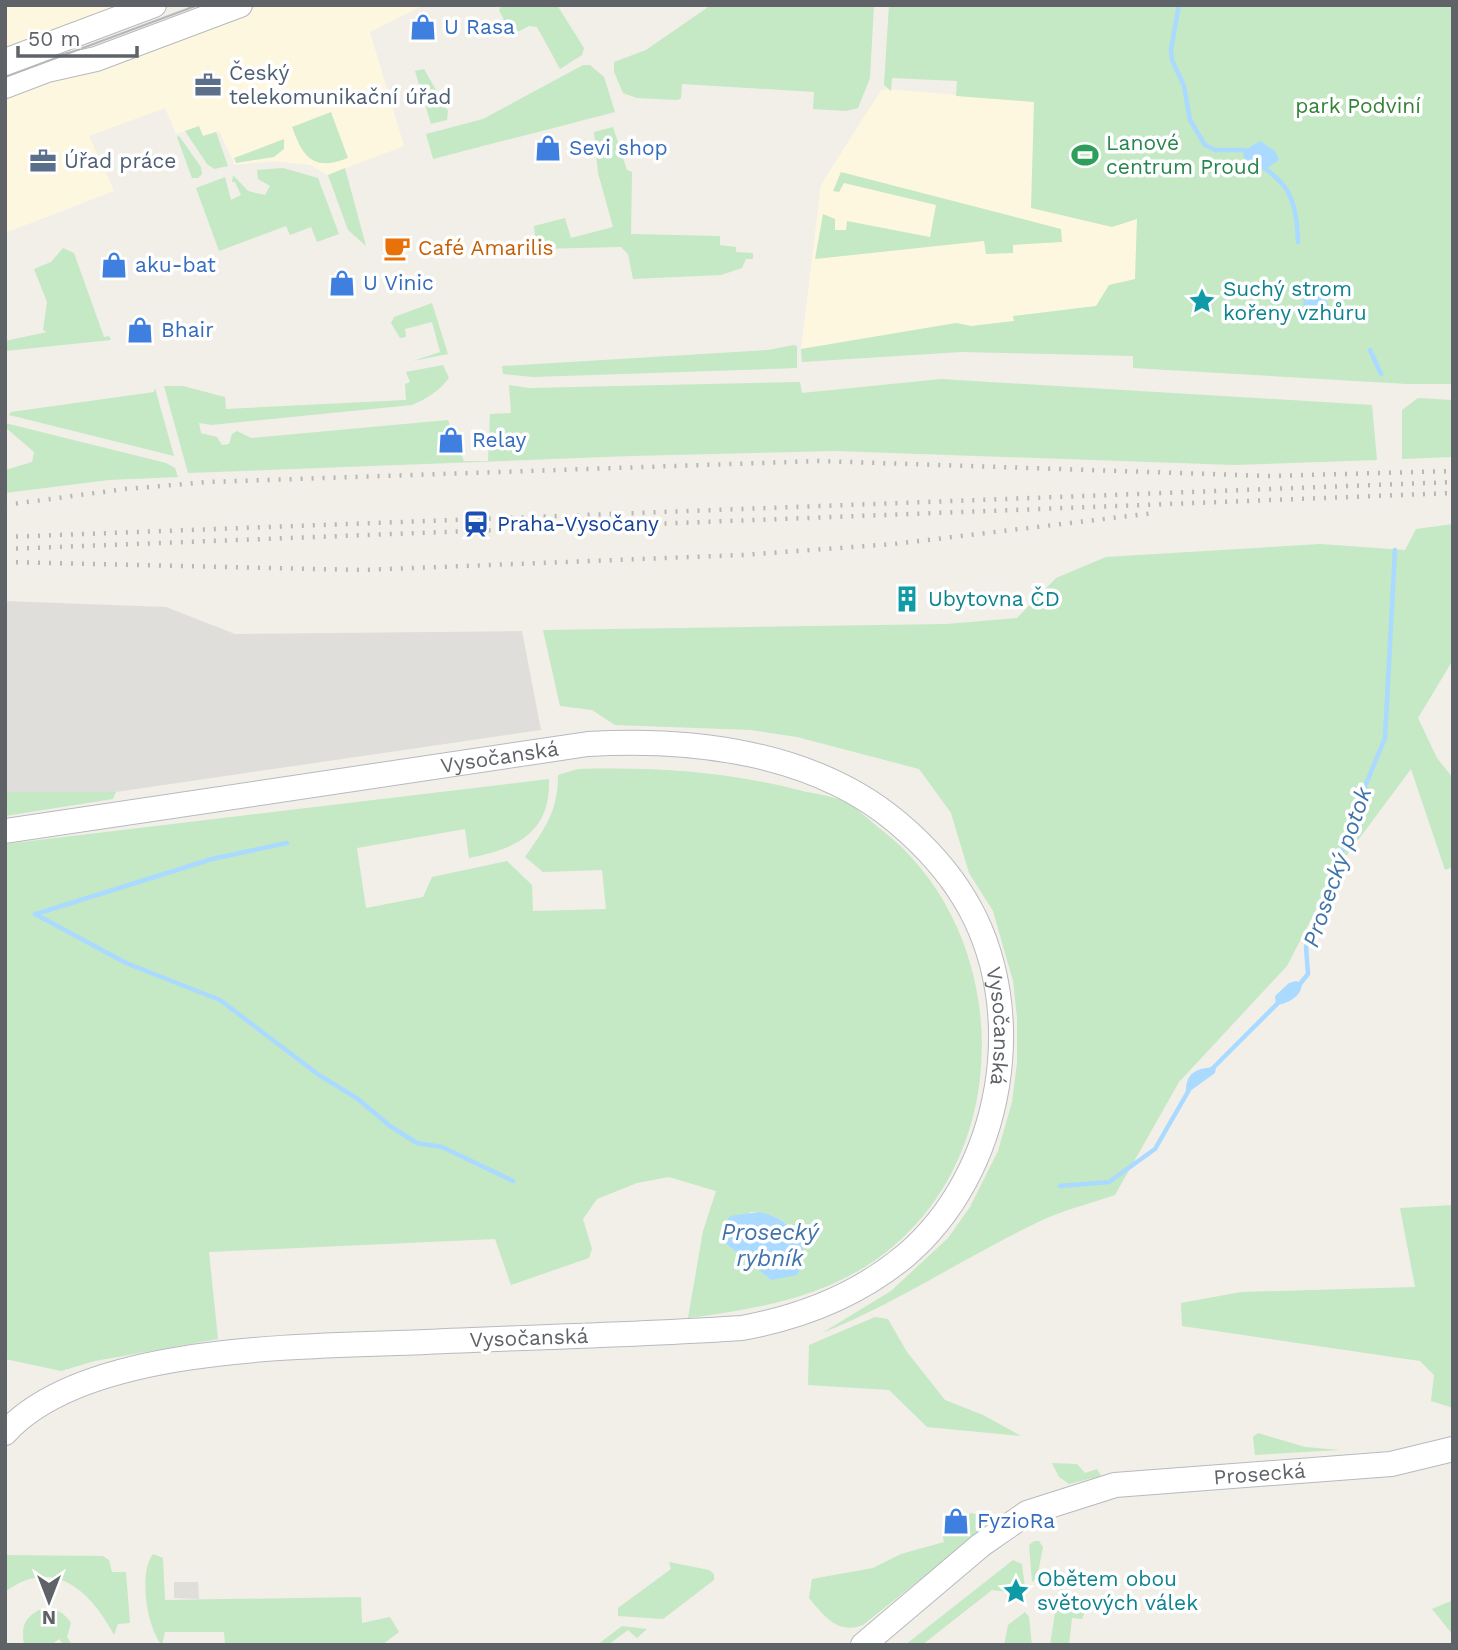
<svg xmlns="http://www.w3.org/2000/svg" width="1458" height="1650" font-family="'Work Sans',sans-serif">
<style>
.commercial{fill:#fef7e0}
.industrial{fill:#e0deda}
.green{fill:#c5e8c5;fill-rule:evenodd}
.water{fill:#aadaff}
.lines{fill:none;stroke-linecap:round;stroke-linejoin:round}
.stream{stroke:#aadaff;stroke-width:4.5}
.secondary-casing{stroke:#b6babf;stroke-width:26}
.secondary{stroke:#fff;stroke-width:24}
.tram{stroke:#b6b7b8;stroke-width:2}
.rail{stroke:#b6b7b8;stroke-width:4.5;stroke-dasharray:2 9;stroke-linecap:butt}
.labels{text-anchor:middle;stroke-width:7;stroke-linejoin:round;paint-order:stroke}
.shop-label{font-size:21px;fill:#366cbe;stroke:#fff;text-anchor:start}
.service-label{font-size:21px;fill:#4e5e75;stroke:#fff;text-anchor:start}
.park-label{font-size:21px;fill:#348238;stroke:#fff}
.leisure-label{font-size:21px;fill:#27864d;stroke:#fff;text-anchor:start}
.food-label{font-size:21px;fill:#c56008;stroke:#fff;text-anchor:start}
.culture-label{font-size:21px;fill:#0d838f;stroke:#fff;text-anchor:start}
.transit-label{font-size:21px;fill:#164399;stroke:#fff;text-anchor:start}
.street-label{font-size:21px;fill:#5f6368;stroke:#fff}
.water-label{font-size:23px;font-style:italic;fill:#4174aa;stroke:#fff}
</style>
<rect width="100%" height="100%" fill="#f1efe8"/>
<!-- commercial -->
<path class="commercial" d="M5,5h115l-115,47z
M262,5h162l-54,27 34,114 -76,29 -18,-10 -37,-4 -38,4 -16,-34 -16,5 -4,-10 -23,8 -11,-26 -76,28 25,55 -109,42v-135z
M887,89l147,13 103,116 -2,62 -26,5 -13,21 -82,10 1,5 -44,5 -15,-3 -155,26 20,-164 60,-95z"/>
<!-- industrial -->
<path class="industrial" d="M5,601l161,6 69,27 287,-3 19,99 -425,62h-111z
M174,1582h24l1,17 -25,-1z"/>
<!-- green -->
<path class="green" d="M502,5h55l27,43 -2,7 -22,14 -23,-42 -8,-1 -17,9 -13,-25z
M711,5h163l-4,73 -12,30 -12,3 -33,-2 1,-17 -132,-8 -1,14 -3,2 -41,-2 -14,-5 -9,-21v-10l32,-12z
M889,5h564v379h-46l-274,-16v-12l-172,-4 -159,10 -1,-13 155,-26 15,3 43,-5 -1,-5 83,-10 13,-21 26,-6 2,-60 -25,8 -81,-19 3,-106 -78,-6 1,-15 -65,-3 -1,13 -7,-6z
M583,65h7l14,12 11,35 -182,47 -7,-25 57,-15z
M424,69l24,42 -1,9 -16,4 -16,-53z
M331,112l17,46c-35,14 -45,-1 -56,-31z
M199,126l4,10 13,-4 12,34 -14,3 -7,-5 -22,-33z
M613,127l14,43 5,2 -1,62 89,2v9l16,2v5l17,1v6h-7l-4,9 -21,7 -88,4 -5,-25 -7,-7 -85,2 -2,-23 31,-8 6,20 42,-11 -15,-54 -4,-41z
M179,136l22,31 1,7 -4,4h-6l-15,-41z
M284,139v10l-10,8 -38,6 -2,-5z
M283,168l35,10 21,56 -22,8 -6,-15 -21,8 -4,-9 -67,25 -23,-63 29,-11 6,23 10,-5 -6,-13h-3l1,-7 15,16 17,4 5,-9 -12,-7 -1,-9z
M345,168l21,78 -18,-16 -20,-55z
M841,172l220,57 1,13 -49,3v8l-27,1 -2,-13 -169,18 8,-45 12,5v11h11l1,-9 83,16 6,-32 -92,-22 -5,9 -6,-1z
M63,248l11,5 30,84 5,-1 2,4 -106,11v-10l42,-9 -4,-2 4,-28 -13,-33 17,-7z
M432,303l16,51 -35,7 27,-9 -8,-30 -27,7 1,8 -6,1 -9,-15 3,-6z
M794,345l3,1v22l-264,9 -30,-3 -1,-8 266,-16z
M443,365l6,13c-10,13 -21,20 -37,27l-200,20 -13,-2 2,10 16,4 5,8 7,-1 3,-10 5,-3 14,7 197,-18 16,41h24l2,-47 21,-1 -2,-28 20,3 271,-6 2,11 139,-14 431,26 5,55 -143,5 -398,-14 -205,5 -443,17 -24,-87h19l42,11 1,12 180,-9 -1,-16 5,-2 -4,-10z
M155,388l19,68 -165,-41 2,-3 143,-20z
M1418,398l35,2v57l-51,2v-49z
M5,423l161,40 9,5 3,9 -69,3 -104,13v-23l27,-8 2,-10 -29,-25z
M1453,524v136l-35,58 19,40 16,20v89l-8,3 -34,-101 -73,98 -51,99 -108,116 -64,113c-26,9 -56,16 -81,29 -72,35 -137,79 -212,109l69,-42 57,-53 22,-31 28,-56 14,-49 5,-39v-46l-4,-36 -20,-70 -24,-38 -18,-60 -32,-44 -122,-32 -46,-7 -136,-5 -23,-15 -32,-4 -17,-76 404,-6 70,-6 39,-40 50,-21 214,-13 85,6 11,-21z
M578,769c78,-2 145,2 221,21 14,4 33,5 46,12 13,6 26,20 38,29 126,99 135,314 7,418 -57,47 -131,60 -202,69l15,-87 13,-40 -47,-14 -32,6 -40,16 -14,20 9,30 -3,9 -78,27 -16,-46 -286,13 9,87 -123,22 -34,10 -56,-12v-515l544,-65c2,54 -33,70 -80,79l-4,-29 -108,19 9,60 57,-11 9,-20 75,-16 25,24 1,26 73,-2 -4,-39 -59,2 -18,-15c20,-29 33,-45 33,-82zM750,1212c25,0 50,14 52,40l-31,28 -46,-37z
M5,792h111l-3,7 -108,17z
M1453,1205v203l-22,-7 3,-26 -14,-14 -238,-35 -1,-23 60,-11 174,-5 -15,-79z
M875,1317l13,2 19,33 38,48 38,15 38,21 -94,-9 -38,-37 -81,-5 1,-40z
M1258,1433l47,14 35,3 -85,5 -2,-18z
M1052,1463l25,1 8,9 12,-4 4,7 -32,8 -10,-7z
M971,1513l15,3 5,7 -128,102c-25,10 -39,-9 -54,-27l3,-19 61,-11 28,-14 43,-12 -2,-9 21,-5 -2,-13z
M1034,1541h5l4,6 -6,31 -5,4 -3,-37z
M153,1554l10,4 2,42 196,-3 1,26 28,-6 9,15 -17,13h-157l-1,-13h-59l-3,13c-15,-17 -24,-72 -9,-91z
M5,1555l98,1 6,4 3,12h14l4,51 -12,1 -4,11c-23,-44 -61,-80 -109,-43z
M1013,1560l9,4 3,24 -3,7 -16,6 1,-9 -15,-2 -70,55h-17z
M669,1562l40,8 5,4v6l-51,39 -45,-3v-8l53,-39z
M1059,1587l22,18 4,7 -3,7 -10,-1 -3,27h-19z
M1453,1600v35l-21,-26z
M41,1609c15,0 22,2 30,14l-4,14 5,8h-8l-5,-6 -8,6h-27c-3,-18 0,-28 17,-36z
M1025,1612l4,5 3,28h-28l4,-20z
M622,1626l25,3 -10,9 -9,-8 -20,15h-11z"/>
<!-- water -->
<path class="water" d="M1260,141l15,10 4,9 -12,8 -21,-11 -1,-7z
M1315,286l9,13 4,17 -10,5 -14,-3 -1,-29z
M1296,981l6,2c0,13 -14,21 -26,22l-1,-9 14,-13z
M1216,1067l-1,6 -29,21c-1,-22 11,-26 30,-27z
M759,1212c30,5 56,33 38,63l-26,5 -46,-37 -3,-13 8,-14z"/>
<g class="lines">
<!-- stream -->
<path class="stream" d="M1179,5l-8,44 1,11 12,26 6,34 15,25 10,5h30l1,7c41,22 51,39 52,85
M1309,287l6,-1 9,13 4,17
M1370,350l11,24
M1345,835l40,-97 10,-188
M35,914l91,49 94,37 99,75 39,24 32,27 27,17 25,4 71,34
M36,914l176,-55 75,-16
M1299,985l9,-11 -2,-27 39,-103
M1211,1070l68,-68
M1060,1186l49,-4 46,-33 34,-59"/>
<!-- secondary casing -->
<g class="secondary-casing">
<g id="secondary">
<path d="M5,61l149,-56"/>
<path d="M5,86l42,-16 49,-11 144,-54"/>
<path id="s1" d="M5,831l583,-87c105,-6 226,8 310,79 26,22 49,47 66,75 68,111 39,275 -59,358 -47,39 -103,61 -163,72 -105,7 -211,9 -317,14 -114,5 -339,1 -420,91"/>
<path id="s2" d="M863,1645l118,-100 46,-32 88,-28 276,-21 62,-15"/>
</g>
</g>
<!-- secondary -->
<use href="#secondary" class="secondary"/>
<!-- tram -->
<path class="tram" d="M5,77l193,-72"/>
<!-- rail -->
<path class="rail" d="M5,505l120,-16 83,-7 611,-21 451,15 183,-5
M5,537l1448,-55
M5,549l1448,-56
M5,562l358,8 379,-15 152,-11 260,-31"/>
</g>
<!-- icons -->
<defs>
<g id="shop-bare" transform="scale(2.1)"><path d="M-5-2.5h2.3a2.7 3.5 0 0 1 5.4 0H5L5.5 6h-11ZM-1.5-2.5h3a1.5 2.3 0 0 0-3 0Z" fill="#3f7fe0" stroke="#fff" stroke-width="2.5" paint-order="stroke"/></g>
<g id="office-bare" transform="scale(2.1)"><path d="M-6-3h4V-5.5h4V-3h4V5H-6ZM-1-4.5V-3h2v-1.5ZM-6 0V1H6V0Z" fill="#5c6f8a" stroke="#fff" stroke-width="2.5" paint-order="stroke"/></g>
<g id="stadium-bare" transform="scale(2.1)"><path d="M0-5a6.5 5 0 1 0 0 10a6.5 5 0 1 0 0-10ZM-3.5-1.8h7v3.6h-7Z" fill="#2e9e5b" stroke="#fff" stroke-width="2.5" paint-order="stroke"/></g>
<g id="cafe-bare" transform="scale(2.1)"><path d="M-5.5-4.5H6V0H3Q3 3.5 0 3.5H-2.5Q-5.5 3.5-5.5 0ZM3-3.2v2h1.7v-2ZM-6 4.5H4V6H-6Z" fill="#e8710a" stroke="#fff" stroke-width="2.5" paint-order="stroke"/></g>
<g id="sight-bare" transform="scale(2.1)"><path d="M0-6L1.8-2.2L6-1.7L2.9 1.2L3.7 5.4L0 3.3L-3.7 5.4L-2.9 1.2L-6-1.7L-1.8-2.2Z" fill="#0f9aa8" stroke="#fff" stroke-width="2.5" paint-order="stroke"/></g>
<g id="station-bare" transform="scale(2.1)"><path d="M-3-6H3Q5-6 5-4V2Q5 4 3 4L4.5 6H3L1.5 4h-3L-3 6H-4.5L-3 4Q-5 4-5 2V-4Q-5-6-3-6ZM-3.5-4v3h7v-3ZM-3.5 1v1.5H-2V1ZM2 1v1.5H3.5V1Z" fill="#1a4fb4" stroke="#fff" stroke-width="2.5" paint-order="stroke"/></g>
<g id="building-bare" transform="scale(2.1)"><path d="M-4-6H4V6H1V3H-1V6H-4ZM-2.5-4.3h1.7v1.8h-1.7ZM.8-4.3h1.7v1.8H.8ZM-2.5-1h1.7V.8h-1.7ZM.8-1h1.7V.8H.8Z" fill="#0f9aa8" stroke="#fff" stroke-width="2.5" paint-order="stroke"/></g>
</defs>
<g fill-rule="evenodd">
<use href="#shop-bare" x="423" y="27"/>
<use href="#office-bare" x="208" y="85"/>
<use href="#shop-bare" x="548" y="148"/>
<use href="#stadium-bare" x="1085" y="155"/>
<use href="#office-bare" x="43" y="161"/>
<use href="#cafe-bare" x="397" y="248"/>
<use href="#shop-bare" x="114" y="265"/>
<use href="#shop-bare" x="342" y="283"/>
<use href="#sight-bare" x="1202" y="301"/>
<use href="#shop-bare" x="140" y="330"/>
<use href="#shop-bare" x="451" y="440"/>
<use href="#station-bare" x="476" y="524"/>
<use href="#building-bare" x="907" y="599"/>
<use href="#shop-bare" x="956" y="1521"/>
<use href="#sight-bare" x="1016" y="1591"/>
</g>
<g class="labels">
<!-- shop labels -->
<g class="shop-label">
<text x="444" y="34">U Rasa</text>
<text x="569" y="155">Sevi shop</text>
<text x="135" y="272">aku-bat</text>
<text x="363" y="290">U Vinic</text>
<text x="161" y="337">Bhair</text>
<text x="472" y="447">Relay</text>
<text x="977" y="1528">FyzioRa</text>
</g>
<!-- service labels -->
<g class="service-label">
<text x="229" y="80">Český<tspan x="229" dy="24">telekomunikační úřad</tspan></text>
<text x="64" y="168">Úřad práce</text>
</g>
<!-- park labels -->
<g class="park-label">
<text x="1358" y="113">park Podviní</text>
</g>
<!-- leisure labels -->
<g class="leisure-label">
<text x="1106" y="150">Lanové<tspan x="1106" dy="24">centrum Proud</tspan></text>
</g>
<!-- food labels -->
<g class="food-label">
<text x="418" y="255">Café Amarilis</text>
</g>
<!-- culture labels -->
<g class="culture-label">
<text x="1223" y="296">Suchý strom<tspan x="1223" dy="24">kořeny vzhůru</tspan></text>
<text x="928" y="606">Ubytovna ČD</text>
<text x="1037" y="1586">Obětem obou<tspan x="1037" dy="24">světových válek</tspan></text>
</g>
<!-- transit labels -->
<g class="transit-label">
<text x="497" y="531">Praha-Vysočany</text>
</g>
<!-- street labels -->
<g class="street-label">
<text dy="7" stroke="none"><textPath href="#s1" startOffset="500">Vysočanská</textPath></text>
<text dy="7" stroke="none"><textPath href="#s1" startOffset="1152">Vysočanská</textPath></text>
<text transform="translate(529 1338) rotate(-2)" y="7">Vysočanská</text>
<text dy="7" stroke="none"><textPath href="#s2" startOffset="448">Prosecká</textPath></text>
</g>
<!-- water labels -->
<g class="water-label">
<text transform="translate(1337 867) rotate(-71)" y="8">Prosecký potok</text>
<text x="770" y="1240">Prosecký<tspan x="770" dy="26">rybník</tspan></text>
</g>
</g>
<!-- border -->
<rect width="1458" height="1650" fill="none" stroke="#5f6368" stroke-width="14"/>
<!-- north arrow -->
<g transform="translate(49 1601) rotate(180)" stroke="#ffffff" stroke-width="5" paint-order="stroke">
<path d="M0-5L12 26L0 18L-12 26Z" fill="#5f6368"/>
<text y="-10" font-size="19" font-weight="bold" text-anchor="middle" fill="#5f6368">N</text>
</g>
<!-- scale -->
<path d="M18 46v10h119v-10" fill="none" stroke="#5f6368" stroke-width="3.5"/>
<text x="28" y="46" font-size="21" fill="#5f6368" stroke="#ffffff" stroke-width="5" paint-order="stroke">50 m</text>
</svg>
